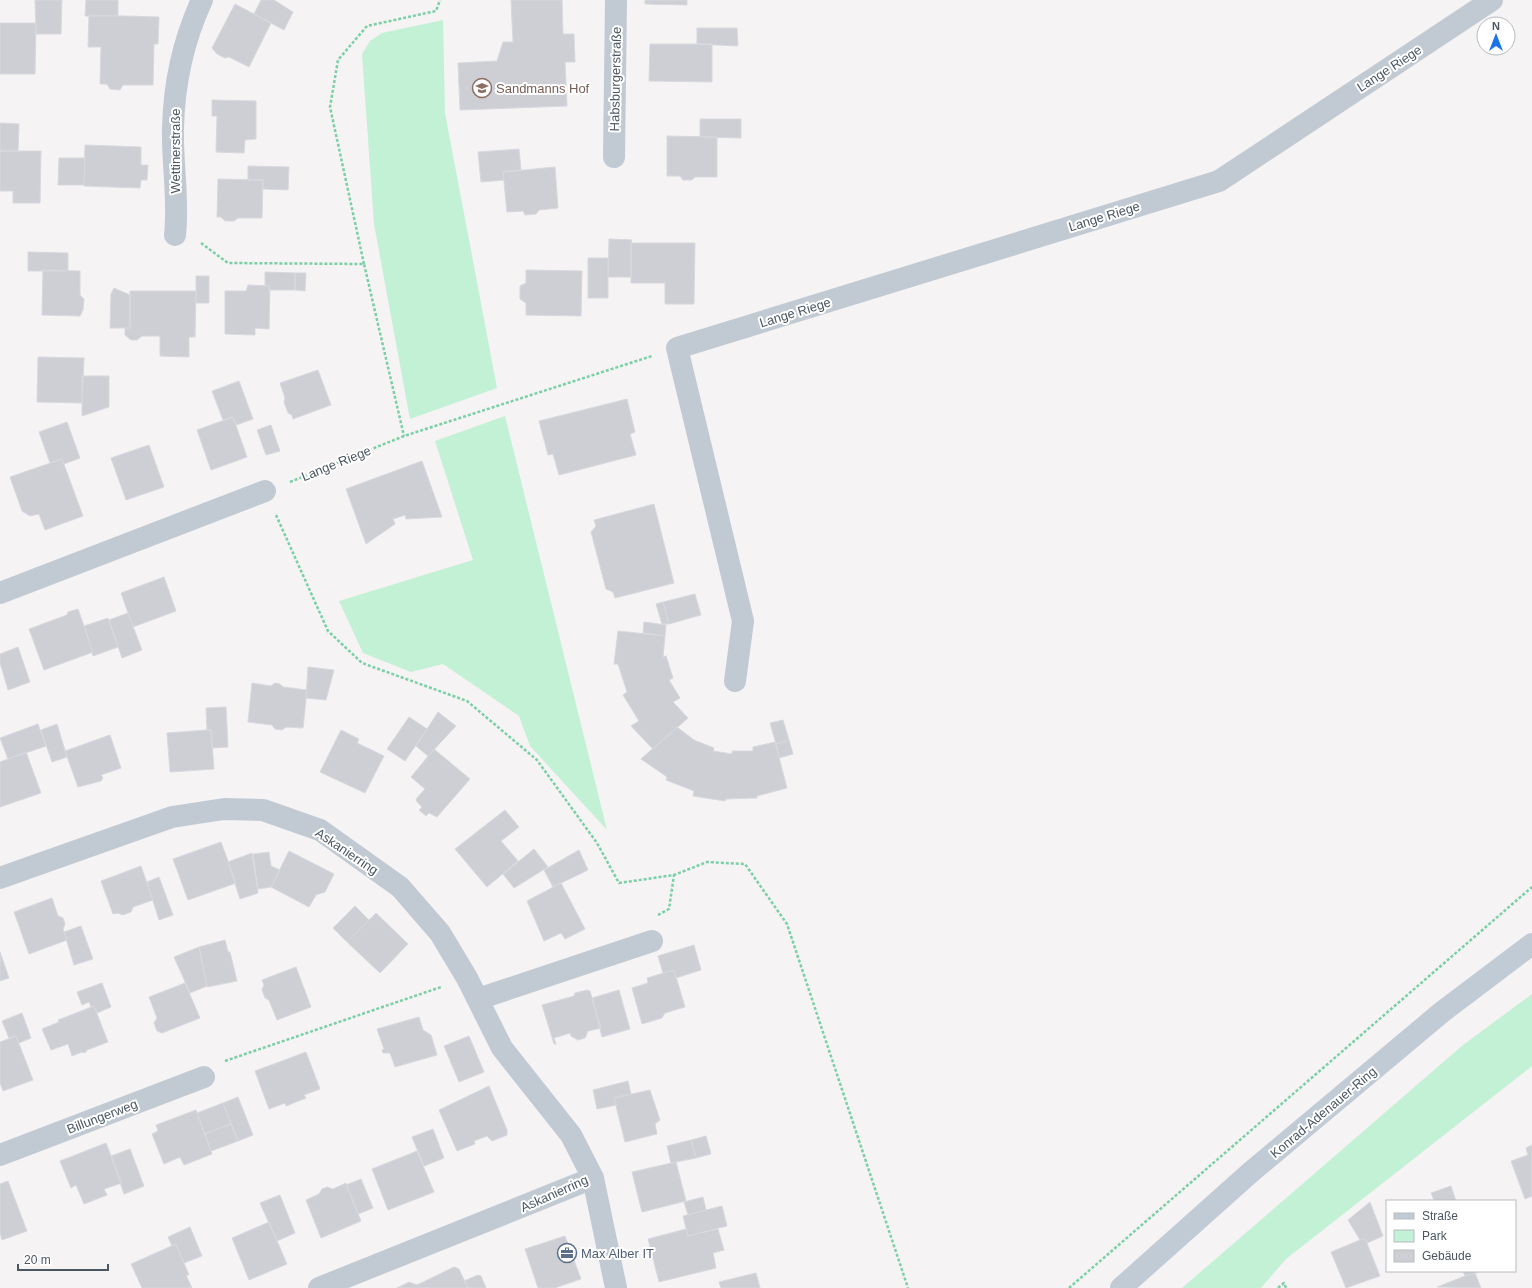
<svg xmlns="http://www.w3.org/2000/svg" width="1532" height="1288" font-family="Arial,sans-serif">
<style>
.green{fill:#c3f1d5}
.building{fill:#cdcfd5;stroke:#d7d9de}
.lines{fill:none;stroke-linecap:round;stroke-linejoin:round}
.path{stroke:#7ad0a6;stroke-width:2.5;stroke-dasharray:3 2;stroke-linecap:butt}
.street{stroke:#c1cad2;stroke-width:22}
.secondary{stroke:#c1cbd6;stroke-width:22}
.labels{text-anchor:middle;stroke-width:4;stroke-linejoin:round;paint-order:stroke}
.street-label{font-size:13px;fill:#4a5661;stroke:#fff}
.education-label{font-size:13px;fill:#785e54;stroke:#fff;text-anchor:start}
.service-label{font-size:13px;fill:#4e5e75;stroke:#fff;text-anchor:start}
</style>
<rect width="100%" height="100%" fill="#f5f3f3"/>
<!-- green -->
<path class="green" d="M443,20l2,93 52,275 -87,31 -36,-195 -12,-170 8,-13 12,-8z
M505,416l102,414 -77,-84 -11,-30 -76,-52 -32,8 -48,-19 -24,-52 134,-41 -38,-119z
M1532,994v72l-246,193 -25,29h-79l281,-243z"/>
<!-- building -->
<path class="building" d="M35,0h27l-1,34h-25z
M86,0h32v16h-33z
M261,0h13l19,12 -9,18 -30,-16z
M511,0h51l1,34h11l1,28h-10l2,44 -107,4 -2,-47 39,-2 6,-19h10z
M645,0h42v5l-42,-1z
M235,4l36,19 -22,44 -20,-10 -4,1 -8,-4 -5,-6z
M89,15l70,2 -1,27h-4l-1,41h-30l-3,5 -10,-1 -3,-5h-7l1,-37h-13z
M0,23h36l-1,51h-35z
M697,28h40l1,18 -41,-2z
M650,44h62v38l-63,-1z
M212,100l44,1v38l-11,1 -1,13 -28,-1 1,-36h-5z
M700,119h41v19l-41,-1z
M0,123l19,1 -1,27h-18v1z
M667,136l50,1v40h-22l-3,3h-9l-3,-4h-13z
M85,145l56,2v18h7l-1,15h-6l-1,8 -56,-2z
M519,149l2,21 -18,2 1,8 -23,2 -3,-30z
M0,151h41l-1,52h-27v-12h-13z
M59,158h26l-1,27h-26z
M248,166l41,1 -1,23 -25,-1v-9h-15z
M555,167l3,41 -19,2 -3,4 -11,1 -2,-4 -16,1 -4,-40z
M218,179l45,1 -1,38h-24l-4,3h-9l-4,-4h-4z
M609,239l23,1 -1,3v34h-23z
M631,243h64l-1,61h-29v-21h-34z
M28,252l40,1v18h-40z
M588,258h20v40h-20z
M43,270l37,1v24l4,4 -1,11 -3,6 -38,-1z
M526,270l56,1 -1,45 -55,-1v-12l-6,-4v-13l6,-3z
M265,272l30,1v17h-26l1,-4 -5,-1z
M295,273h11l-1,18 -10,-1z
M196,276h13v27h-13z
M248,285l22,1 -1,43 -14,-1v7l-30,-1v-43h21z
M114,288l16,7v33h-20l1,-34z
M130,291h66l-1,46h-6v20l-29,-1v-20h-18l-5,4h-6l-6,-5v-7h5z
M38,357l46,1 -2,45 -45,-1z
M318,370l13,35 -38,14 -1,-4 -4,-2 -4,-11 1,-4 -5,-15z
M82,376h27v31l-27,9z
M239,381l14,38 -17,6 -3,-8 -10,3 -11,-29z
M627,399l8,33 -5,2 6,21 -77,20 -6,-21 -5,1 -9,-34z
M233,417l14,40 -36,13 -14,-40z
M67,422l13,36 -16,6 -2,-5 -12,4 -11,-31z
M271,425l9,26 -14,4 -9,-25z
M149,445l15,42 -38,13 -15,-42z
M62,459l21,57 -38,14 -6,-16 -9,2 -8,-5 -12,-34z
M422,461l20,56 -36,2 -1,-4 -12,4 2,5 -29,20 -20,-55z
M654,504l20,79 -59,15 -2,-6 -7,-3 -15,-57 5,-6 -2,-6z
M164,577l12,34 -43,16 -12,-34z
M695,594l6,21 -32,9 -6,-22z
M663,602l6,22h-7l-6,-20z
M78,609l15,43 -49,18 -15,-41 38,-14 1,-3z
M128,613l14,37 -20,8 -13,-38z
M108,618l10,29 -25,9 -1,-3 1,-1 -9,-26z
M644,622l22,3 -1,11 -22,-3z
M618,631l47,5 -2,21 3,-1 7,22 -4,2 11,18 -7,4 15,16 -35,31 -22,-23 8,-5 -16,-26 4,-3 -9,-28h-4z
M18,647l12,35 -22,8 -8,-27v-9z
M308,667l26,3 -8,30 -20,-2z
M252,683l19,3 4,-3 5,1 3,3 24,3 -4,38 -17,-1 -4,3 -7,-1 -3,-4 -24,-3z
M226,707l2,40 -16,1 -1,-18h-4l-1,-22z
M438,712l18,14 -28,30 -12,-10z
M409,717l18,12 -22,32 -18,-12z
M783,720l6,20 -13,4 -6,-21z
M38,724l8,22 -38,13 -8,-21z
M57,724l10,33 -15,5 -11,-32z
M677,727l17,13 20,8 -1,3 19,3v-3h21v-4l22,-5 12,46 -30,8v2l-31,1 -1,2 -32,-5 1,-5 -28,-11 1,-3 -26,-18z
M207,730h4l3,39 -44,3 -3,-39z
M341,730l18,9 -2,4 27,13 -19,37 -45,-21z
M110,735l11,33 -20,7 2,3 -2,3 -23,6 -13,-36z
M789,740l4,14 -14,4 -3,-14z
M434,749l36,30 -33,38 -8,-4 -3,3 -7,-6 3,-3 -5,-5 -1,-3 9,-10 -14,-12z
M26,752l15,41 -41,14v-45z
M505,810l14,17 -18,14 17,20 -31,26 -32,-38z
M221,842l15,41 -48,17 -15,-41z
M534,849l14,18 -34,21 -11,-14z
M579,850l9,20 -35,17 -9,-17z
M289,851l45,23 -9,18 -9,3 -7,12 -38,-20z
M269,852l2,14 9,4 -9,17 -13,2 -5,-35z
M252,853l6,40 -18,6 -12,-37z
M141,866l12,34 -20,7 -2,5 -8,3 -5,-2 -5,1 -12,-33z
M159,877l14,38 -14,5 -12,-38z
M561,883l24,46 -20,10 -4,-6 -17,8 -17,-40z
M52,898l6,18 5,2 2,6 -2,5 4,11 -38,14 -15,-42z
M355,906l14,14 -22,22 -14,-14z
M376,913l32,31 -28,29 -33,-31z
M81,926l12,33 -19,6 -10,-33z
M225,940l3,12h2l7,29 -30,6 -8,-40z
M694,945l7,25 -25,8 -2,-8 -11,3 -5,-17z
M199,947l8,39 -17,7 -16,-36z
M0,952l9,26 -9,3z
M296,967l15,40 -34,13 -8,-20 -4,-2 -3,-8 2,-5 -2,-5z
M674,970l11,37 -20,6 -3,5 -20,6 -10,-36 16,-5 -1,-5z
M102,983l9,24 -14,6 -3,-7 -3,1 -2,-5 -7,3 -5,-13z
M185,983l15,35 -38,15 -5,-2 -3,-8 3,-5 -8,-21z
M587,990l3,1 11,37 -13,3 -3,7 -7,2 -7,-4 -1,-3 -16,5 2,6h-2l-12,-39 32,-9 1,-3z
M619,990l11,39 -28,8 -10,-39z
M94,1006l14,36 -21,8 -2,3 -3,-1 -10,4 -4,-12 -17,6 -9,-21 17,-7 -1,-2z
M22,1013l9,25 -12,5 -3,-7 -7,2 -7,-17z
M419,1017l4,13 8,5 6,20 -42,12 -5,-14h-7l-1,-3 2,-1 -7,-20z
M16,1036l17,44 -30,11 -3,-8v-41z
M469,1036l15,36 -25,10 -15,-36z
M306,1052l14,37 -16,6 2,3 -20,8 -1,-3 -16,6 -14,-38z
M628,1081l3,13 -17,4 2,7 -19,4 -4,-19z
M489,1086l18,44v5l-15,6 -5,-5 -13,5 1,3 -18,7 -18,-41z
M650,1090l10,30 -5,4 2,10 -32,8 -11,-44z
M238,1097l15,38 -15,6 -15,-38z
M223,1103l8,21 -26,10 -8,-21z
M196,1110l16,44 -28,11 -4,-8 -16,7 -12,-30 6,-3 -2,-6z
M231,1124l7,17 -27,10 -6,-17z
M433,1129l11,29 -20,8 -12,-29z
M706,1136l5,18 -15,4 -5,-18z
M691,1140l5,18 -25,5 -4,-17z
M106,1143l16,40 -18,6 3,6 -23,9 -8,-19 -5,3 -11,-27z
M1532,1145v51l-7,3 -14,-38 17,-6 -2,-7z
M130,1149l14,37 -20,8 -13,-38z
M417,1151l17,41 -46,18 -16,-41z
M676,1162l10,39 -44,11 -10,-40z
M361,1179l12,29 -15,6 -12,-29z
M8,1181l19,50 -25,9 -2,-7v-49z
M346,1183l15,38 -40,17 -15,-38 13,-6 3,-5 5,-2 6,2z
M1451,1186l5,15h-25l3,-1 -3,-7z
M280,1195l15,38 -18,8 -17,-38z
M703,1197l3,13 -18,5 -4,-13z
M1370,1202l13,34 -16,7 -2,-5 -5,2 -12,-20z
M722,1206l5,20 -39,10 -5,-20z
M269,1222l18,42 -38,16 -17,-42z
M190,1227l12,29 -18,7 -8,-19 -4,2 -4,-9z
M686,1229l2,7 30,-7 6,21 -11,3 3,15 -57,14 -11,-43z
M565,1236l16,43 -26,9h-17l-13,-39z
M1365,1238l15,38 -34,12 -15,-36z
M176,1244l13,31h-3l6,13h-50l-11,-24z
M454,1267l5,2 9,19h-71l12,-6 8,3z
M1463,1271h19l-17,5z
M756,1273l4,15h-39l-2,-6z
M1475,1273l6,15 -44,-1 28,-11z
M478,1275l3,1 5,12h-18l-4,-7z"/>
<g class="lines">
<!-- path -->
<path class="path" d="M201,243l27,20 136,1 40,172
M364,264l-34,-157 8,-47 29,-34 69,-15 4,-11
M290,482l114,-46 248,-80
M276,515l52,116 34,32 105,38 70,59 60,83 22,40 55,-8 33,-13 38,2 42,60 121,364
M658,915l11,-6 5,-34
M225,1061l216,-74
M1069,1288l463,-401
M1278,1288l6,-5 2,5"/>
<!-- street -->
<path class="street" d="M614,157l2,-157
M175,235c4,-36 -3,-72 -2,-107 1,-44 11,-89 29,-128
M0,593l265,-102
M735,681l8,-60 -66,-273 542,-167 273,-181
M0,878l172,-61 52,-8 39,1 57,20 80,57 40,46 27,45 35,70 69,87 22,43 -274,110
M478,999l174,-58
M0,1155l204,-78
M593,1178l23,110"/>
<!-- secondary -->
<path class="secondary" d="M1121,1288l130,-116 191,-160 90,-68"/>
</g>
<!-- icons -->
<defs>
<g id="school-ring" transform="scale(1)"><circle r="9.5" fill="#fff" stroke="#8d6e63" stroke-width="1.5"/><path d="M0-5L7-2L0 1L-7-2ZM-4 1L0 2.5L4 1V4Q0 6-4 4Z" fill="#8d6e63"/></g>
<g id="office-ring" transform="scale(1)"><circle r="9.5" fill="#fff" stroke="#5c6f8a" stroke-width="1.5"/><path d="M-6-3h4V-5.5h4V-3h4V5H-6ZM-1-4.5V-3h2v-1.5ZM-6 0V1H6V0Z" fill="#5c6f8a"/></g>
</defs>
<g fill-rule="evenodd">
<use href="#school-ring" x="482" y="88"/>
<use href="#office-ring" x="567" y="1253"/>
</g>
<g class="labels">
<!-- street labels -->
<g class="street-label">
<text transform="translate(1389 68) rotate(-33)" y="5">Lange Riege</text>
<text transform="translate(615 79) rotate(-89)" y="5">Habsburgerstraße</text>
<text transform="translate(175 151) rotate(-90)" y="5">Wettinerstraße</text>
<text transform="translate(1104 216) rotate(-17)" y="5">Lange Riege</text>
<text transform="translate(795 312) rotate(-17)" y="5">Lange Riege</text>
<text transform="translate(336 463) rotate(-22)" y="5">Lange Riege</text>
<text transform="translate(347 851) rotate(34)" y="5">Askanierring</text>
<text transform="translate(1323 1112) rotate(-40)" y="5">Konrad-Adenauer-Ring</text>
<text transform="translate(102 1116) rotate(-21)" y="5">Billungerweg</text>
<text transform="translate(554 1193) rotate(-24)" y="5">Askanierring</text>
</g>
<!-- education labels -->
<g class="education-label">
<text x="496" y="93">Sandmanns Hof</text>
</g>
<!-- service labels -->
<g class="service-label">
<text x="581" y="1258">Max Alber IT</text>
</g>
</g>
<!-- legend -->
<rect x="1386" y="1200" width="130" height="72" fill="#ffffff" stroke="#b7bbc0"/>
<rect x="1394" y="1213" width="20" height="6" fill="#c1cbd6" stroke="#b7bbc0"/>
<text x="1422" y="1220" font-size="12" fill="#4a5661">Straße</text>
<rect x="1394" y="1230" width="20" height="12" fill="#c3f1d5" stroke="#b7bbc0"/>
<text x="1422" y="1240" font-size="12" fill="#4a5661">Park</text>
<rect x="1394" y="1250" width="20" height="12" fill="#cdcfd5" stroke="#b7bbc0"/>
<text x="1422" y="1260" font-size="12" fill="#4a5661">Gebäude</text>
<!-- north arrow -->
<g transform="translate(1496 36)"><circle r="19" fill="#ffffff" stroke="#b7bbc0"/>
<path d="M0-3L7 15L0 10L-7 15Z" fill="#1a73e8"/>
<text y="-6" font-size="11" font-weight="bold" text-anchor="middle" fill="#4a5661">N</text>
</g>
<!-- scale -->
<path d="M18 1264v6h90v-6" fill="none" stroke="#4a5661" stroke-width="2"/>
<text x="24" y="1264" font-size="12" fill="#4a5661" stroke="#ffffff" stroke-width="3" paint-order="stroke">20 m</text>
</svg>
